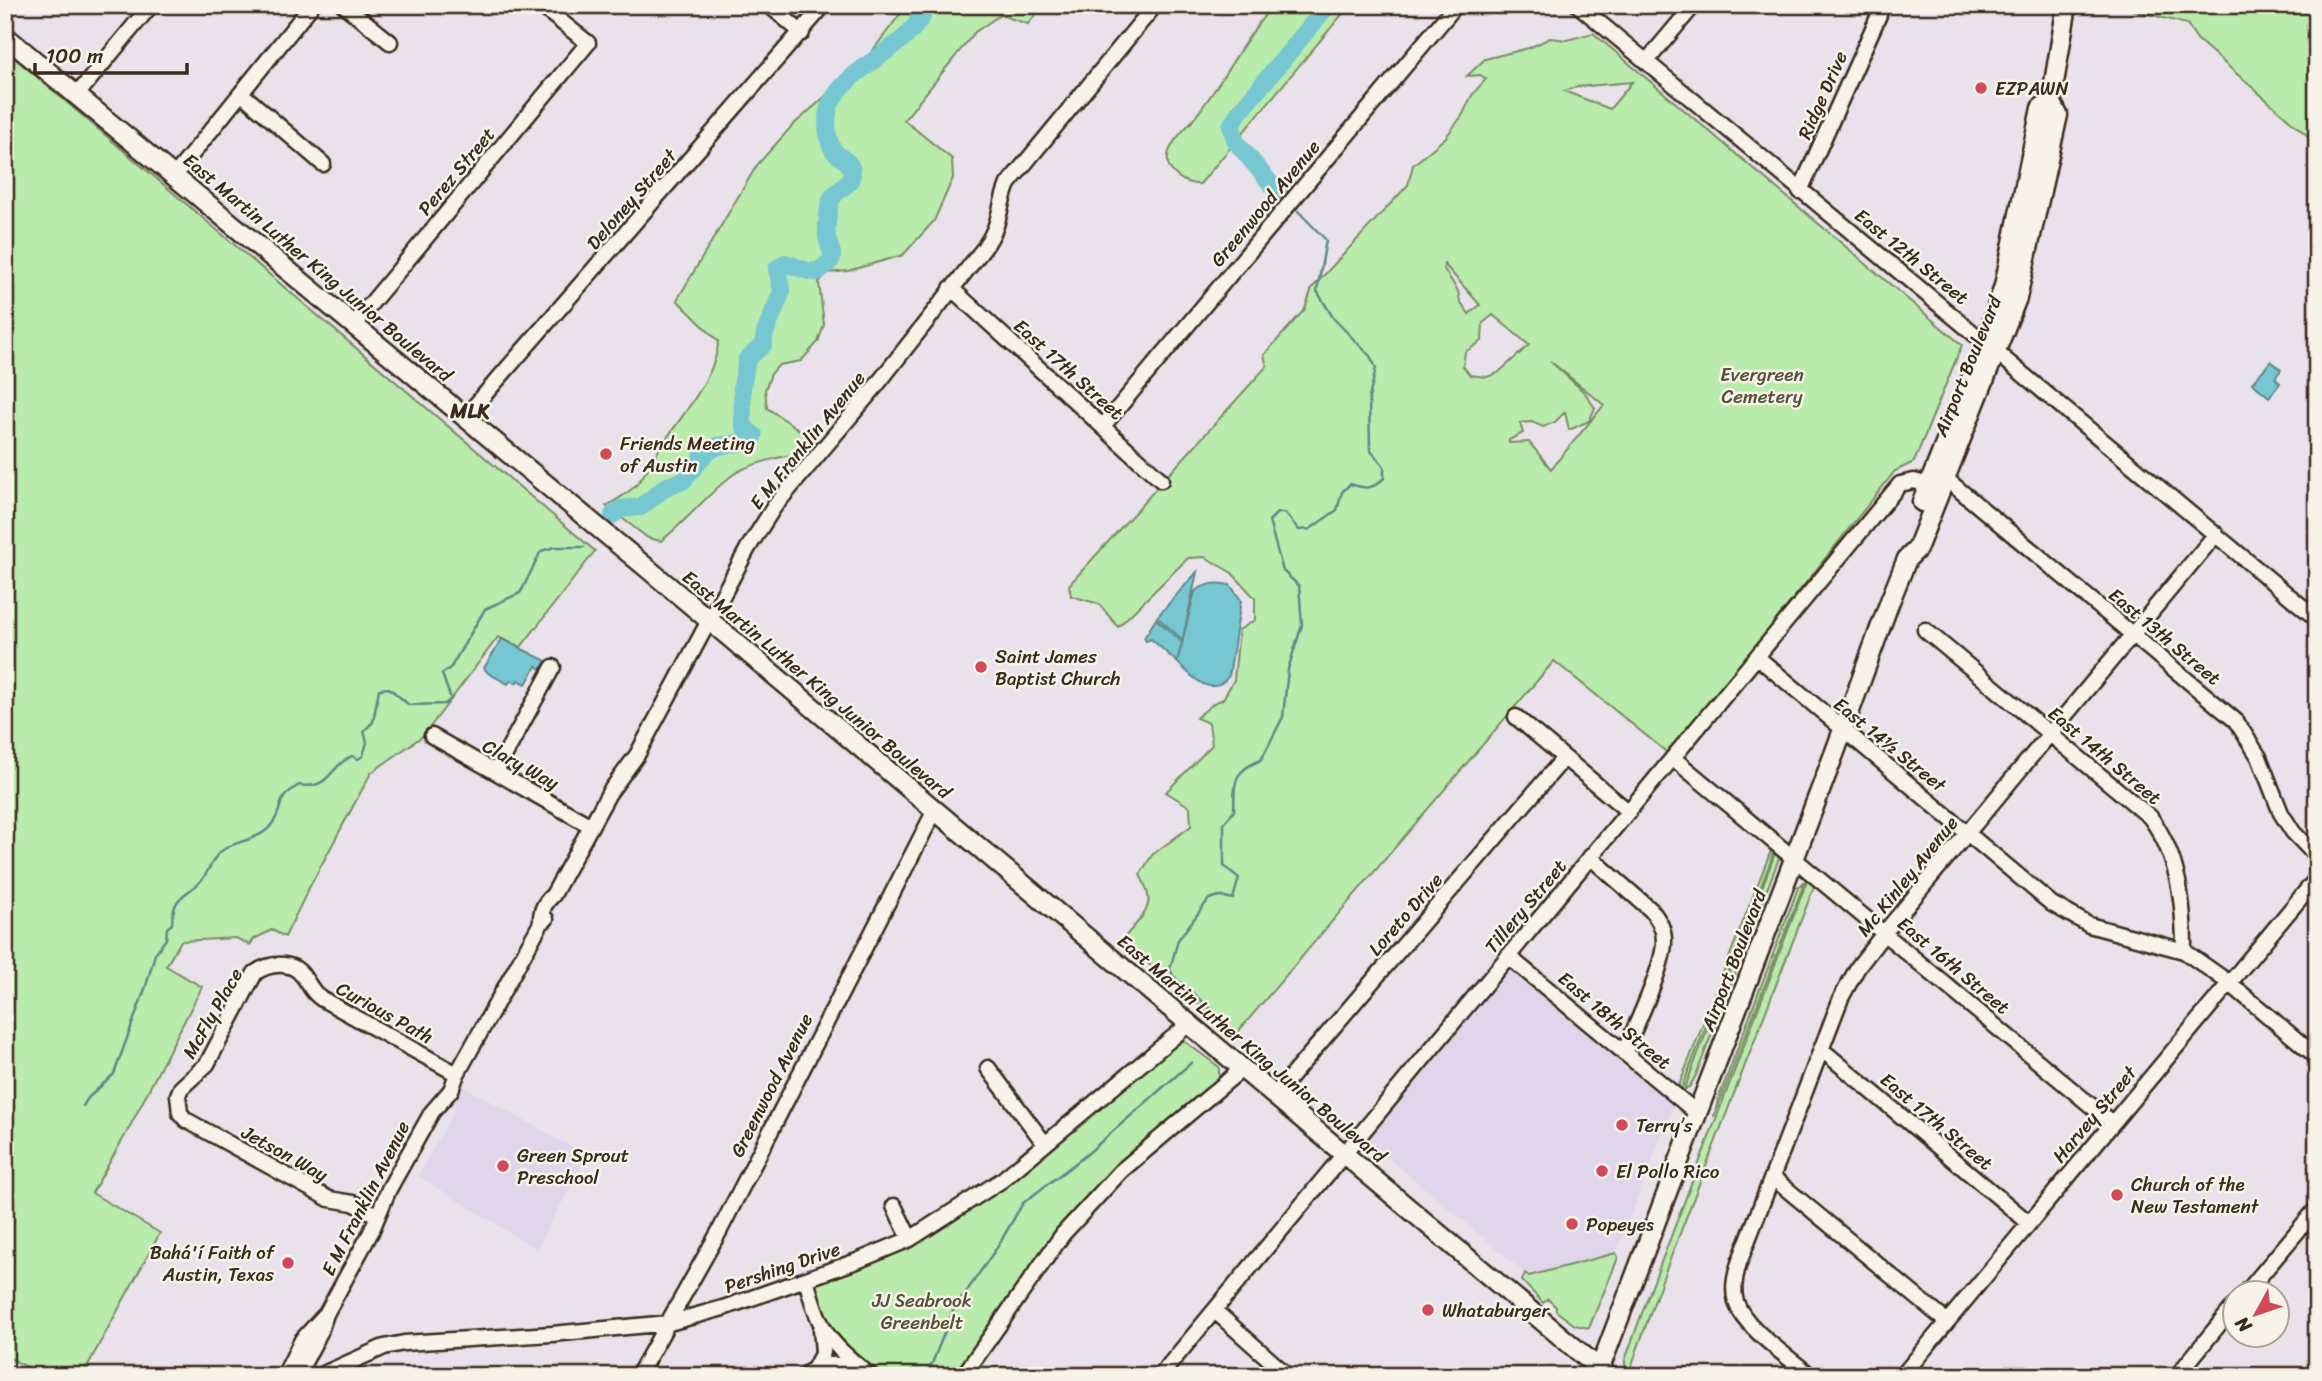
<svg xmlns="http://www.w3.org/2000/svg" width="2322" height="1381" font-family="Sriracha,sans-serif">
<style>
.built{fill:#dfd6eb}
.green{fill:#b9ecac;stroke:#7a8b65;stroke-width:2;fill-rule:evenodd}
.water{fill:#77c7d2;stroke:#5f888a;stroke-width:2}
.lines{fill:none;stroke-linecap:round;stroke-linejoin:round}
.stream{stroke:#5f888a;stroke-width:2.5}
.river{stroke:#77c7d2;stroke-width:18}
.minor-casing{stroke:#3b2a1e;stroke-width:19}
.major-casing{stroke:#3b2a1e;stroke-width:23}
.minor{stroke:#f7f3e8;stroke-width:14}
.major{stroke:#f7f3e8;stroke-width:18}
.poi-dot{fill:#d1495b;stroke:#f7f3e8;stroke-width:2.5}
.labels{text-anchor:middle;stroke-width:5;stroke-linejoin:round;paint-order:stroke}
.poi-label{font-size:19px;fill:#3b2a1e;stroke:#f7f3e8;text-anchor:start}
.street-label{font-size:19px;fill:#3b2a1e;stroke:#f7f3e8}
.park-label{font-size:19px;fill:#54513a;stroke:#f7f3e8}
.neighbourhood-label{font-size:21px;font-weight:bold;fill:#3b2a1e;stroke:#f7f3e8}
</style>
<rect width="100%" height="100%" fill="#e9e2ea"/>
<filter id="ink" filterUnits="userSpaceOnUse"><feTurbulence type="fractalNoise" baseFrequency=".0143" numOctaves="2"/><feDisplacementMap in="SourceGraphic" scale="14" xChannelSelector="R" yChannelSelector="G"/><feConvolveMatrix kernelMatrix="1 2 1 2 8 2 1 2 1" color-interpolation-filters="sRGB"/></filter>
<g filter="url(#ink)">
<!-- built -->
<path class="built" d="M1510,968l164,135 -58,150 -87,23 -163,-137z
M463,1086l125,70 -52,93 -118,-73 37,-67v-9z"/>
<!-- green -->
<path class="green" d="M907,5h136l-15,19 -28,-9 -25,17 -71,88 48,39 1,19 -19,43 -31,34 -55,16 -21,2 -8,9 5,43 -6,17 -17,19 -22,4 -8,9 -6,16 2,18 49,33 -13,13c-16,0 -56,11 -69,20 -25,18 -47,47 -73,67l-13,-3 -42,-32c9,-5 19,-11 27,-18 12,-11 18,-26 27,-40 18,-28 58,-73 58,-107l-41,-41 80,-135 35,-39 72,-64z
M1273,5h77l-150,179c-14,1 -35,-11 -32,-28 2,-13 16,-26 24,-35 30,-37 50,-80 81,-116z
M2114,5h203v139l-120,-105 -10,-15z
M1593,33l369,312 -48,117 -19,9 -226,283 -115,-93 -318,373 -115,-92c20,-27 39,-33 19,-67l12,-20 39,-29 -1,-19 -24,-15 46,-47 -3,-22 -13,-5 18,-15 9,-4 11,-19 5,-50 16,-10v-22l-23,-25 -27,-16 -17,1 -70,69 -19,-23 -28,-8 -2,-11 198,-219 -3,-11 41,-46 7,-21 96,-103 5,-20 32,-27 17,-22 10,-21 14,-16 -6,-4 -13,1 18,-17 44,-11 21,-10 17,2zM1632,82l-22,27 -46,-18 12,-4zM1444,264l36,41 -11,9 -9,-13 -2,-10 -14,-22zM1493,315l36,30 -31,28 -11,4 -17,-2 -7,-9 2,-14 17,-11 1,-18zM1550,361l54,44 -53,64 -22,-27 -20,1v-3l14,-7 -3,-10 12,-1 11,5 12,-5 10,-10 4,18 20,-9 6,-13 -10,-15z
M5,50l590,501 -74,96 -23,-10 -74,98 -53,38 -62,115 -24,49 -13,-7 -18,9 -4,6 -14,-7 -55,3 -15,25 36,21 -75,145 -35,61 68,40 -78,143h-37l-40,-20z
M1772,848l2,1 -4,14 -89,227 -3,-2z
M1776,851l3,7 -83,217 -6,11 -6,4z
M1805,881l-91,236 4,-17 80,-212z
M1807,881l8,3 -153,396 -33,93 -4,-8v-5l24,-66z
M1184,1041l35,26v12l-113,99 -46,48 -103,150h-73l-49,-41 -9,-14 -12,-34 1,-4c31,-12 64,-22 94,-37 98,-50 182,-133 266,-203z
M1616,1253l2,4 -2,6 -27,65 -14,-3 -19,-14v-4l-8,-8 -5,4 -21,-22 3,-8 4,3z"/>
<!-- water -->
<path class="water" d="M2271,361l10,9 -6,8 5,5 -11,14 -17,-14z
M1197,572l-14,66 12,-47c12,-8 21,-9 35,-6l11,15 -12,76c-19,24 -37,0 -52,-14l6,-22 -26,-23z
M1156,619l26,23 -5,20 -26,-23 -5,2 -2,-3z
M502,639l44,22 -5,8 -5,-3 -10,18 -8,-4 -2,3 -5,-3 -3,4 -20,-11 -4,-5z"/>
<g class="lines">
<!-- stream -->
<path class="stream" d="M1212,1010l-39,-34 -3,-7 8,-29 31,-41 10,-3 14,3 6,-21 -15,-12v-43l10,-12c1,-28 -3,-39 27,-51l22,-43 5,-48 14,-44 -3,-39 -16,-15 -14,-50 8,-8h8l14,17 11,-1 27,-19 5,-18 8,-8c16,5 22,6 34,-6v-12l-14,-16 -1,-52 7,-30 -6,-12 -36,-37 -17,-28 9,-51 -28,-29
M83,1106l5,-8 26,-24 32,-88 9,-32 11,-15 1,-11 5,-4c0,-31 18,-28 32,-47 7,-10 10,-23 22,-29 14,-8 36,-9 46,-24 14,-19 1,-23 27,-39 31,6 31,-20 53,-29l6,3 5,-3 4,-14 -3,-11 9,-9 6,-33 10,-1 20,17 36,-1 6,-5 -9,-25 9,-7 34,-58 35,-16 3,-5 17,-35 4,-3 11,-3h29
M927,1376l26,-65 45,-65 25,-43 63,-48 106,-93"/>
<!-- river -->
<path class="river" d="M1281,196l-45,-54 -5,-16 7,-12 90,-109
M613,515l7,-6 21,-2 26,-21 16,-5 23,-28 12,-7 33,-5 3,-6 -9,-7 -2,-6 -1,-35 5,-28 16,-14 2,-12 17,-42 -5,-22 8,-6 23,8 9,1c5,-4 14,-9 15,-15 1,-7 -5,-14 -5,-21 -1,-9 1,-29 5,-38 5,-9 19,-12 20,-24 0,-12 -9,-14 -16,-21 -9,-8 -10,-29 -8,-41 5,-30 55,-56 76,-74 7,-6 12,-14 18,-21l-6,-6 1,-6"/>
<!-- minor casing -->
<g class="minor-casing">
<path id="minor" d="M344,5l46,37
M769,5l33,28
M1578,5c246,205 494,408 739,614
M1646,62l48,-57
M242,94l81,70
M76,96l75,-91
M175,175l137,-170
M1800,191l79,-176
M951,288l210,192
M354,324l234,-281 -48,-38
M465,417l359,-412
M1103,426l353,-421
M1945,478l291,243 23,36 22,56 12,19 24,25
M1925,630l225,187c29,39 34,87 34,134l44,31 89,75
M1757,657l295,247 37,21 95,26
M1516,717l113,95
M432,736l159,90
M1673,758l439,365
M496,771l57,-104
M1590,857l61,53c7,9 13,18 13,30 1,25 -29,87 -40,113
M541,923c-1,-12 4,-21 12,-28l56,-102 28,-38 111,-207 26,-41 102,-121 108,-138c18,-25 13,-38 24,-64l147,-179
M1508,956l189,157
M1821,1049l208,174
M988,1068l57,76
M1275,1095l289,-337
M1772,1177l175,145
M894,1206l16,33
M377,1215l-24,-12 -24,-4 -143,-79 -6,-7 -2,-18 3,-7 26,-24 48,-91c14,-10 37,-13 48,3 7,9 9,17 19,23l135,75
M806,1279c14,54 22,62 64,97
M2245,1294l72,-86
M1215,1311l73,65
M814,1369l9,-17 -2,-23
M284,1376l18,-36 22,-24
M297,1376l23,-44 6,-18 45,-82 18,-43 43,-77 19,-22 6,-16 84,-151 5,-4
M319,1376l65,-29 20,-4 148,-9 117,-11 54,-15 134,-47 53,-22 92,-59 187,-156
M638,1376l82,-146 215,-420
M803,1376c18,-13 35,-14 56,-7
M963,1376l100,-142 58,-63 122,-103
M1160,1376l740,-892 14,-3 15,4
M1811,1376c-22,-19 -66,-47 -75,-74 -4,-13 -1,-26 3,-39l102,-265 17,-31 27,-35 331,-398
M1902,1376l415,-498
M2177,1376l57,-70
M2315,1376l2,-2"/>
</g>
<!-- major casing -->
<g class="major-casing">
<path id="major" d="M5,36l642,532 961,808
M1922,502l64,-161 18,-55 37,-178 10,-7
M5,1374l3,2
M1597,1376l239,-627 54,-148 17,-42 10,-10 100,-251 41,-183 -7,-14 16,-96"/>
</g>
<!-- minor -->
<use href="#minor" class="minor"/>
<!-- major -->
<use href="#major" class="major"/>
</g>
</g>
<!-- markers -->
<g class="poi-dot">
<circle cx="1981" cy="88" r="7"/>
<circle cx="606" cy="454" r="7"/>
<circle cx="981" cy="667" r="7"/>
<circle cx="1622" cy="1125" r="7"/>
<circle cx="503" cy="1166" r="7"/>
<circle cx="1602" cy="1171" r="7"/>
<circle cx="2117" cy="1195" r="7"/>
<circle cx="1572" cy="1224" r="7"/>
<circle cx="288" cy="1263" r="7"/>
<circle cx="1428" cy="1310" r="7"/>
</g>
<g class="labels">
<!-- poi labels -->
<g class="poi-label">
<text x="1995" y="95">EZPAWN</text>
<text x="620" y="450">Friends Meeting<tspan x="620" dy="22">of Austin</tspan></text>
<text x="995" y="663">Saint James<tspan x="995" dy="22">Baptist Church</tspan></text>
<text x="1636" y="1132">Terry’s</text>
<text x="517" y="1162">Green Sprout<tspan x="517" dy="22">Preschool</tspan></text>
<text x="1616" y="1178">El Pollo Rico</text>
<text x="2131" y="1191">Church of the<tspan x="2131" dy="22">New Testament</tspan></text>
<text x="1586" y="1231">Popeyes</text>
<text x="274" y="1259" text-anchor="end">Bahá'í Faith of<tspan x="274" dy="22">Austin, Texas</tspan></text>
<text x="1442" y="1317">Whataburger</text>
</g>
<!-- street labels -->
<g class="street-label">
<text transform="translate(1822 95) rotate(-66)" y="7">Ridge Drive</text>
<text transform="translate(456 171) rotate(-50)" y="7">Perez Street</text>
<text transform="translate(631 199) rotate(-49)" y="7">Deloney Street</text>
<text transform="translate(1265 203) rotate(-50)" y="7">Greenwood Avenue</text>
<text transform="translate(1912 256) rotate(39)" y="7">East 12th Street</text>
<text transform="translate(318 267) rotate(40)" y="7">East Martin Luther King Junior Boulevard</text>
<text transform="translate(1967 366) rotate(-68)" y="7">Airport Boulevard</text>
<text transform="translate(1069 369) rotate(42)" y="7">East 17th Street</text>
<text transform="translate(807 440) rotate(-51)" y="7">E M Franklin Avenue</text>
<text transform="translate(2165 636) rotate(40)" y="7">East 13th Street</text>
<text transform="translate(817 684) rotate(40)" y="7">East Martin Luther King Junior Boulevard</text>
<text transform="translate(1890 744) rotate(39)" y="7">East 14½ Street</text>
<text transform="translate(2105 755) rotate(40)" y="7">East 14th Street</text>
<text transform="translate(521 764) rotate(29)" y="7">Clary Way</text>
<text transform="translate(1907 876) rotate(-51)" y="7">Mc Kinley Avenue</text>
<text transform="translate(1525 906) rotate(-50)" y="7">Tillery Street</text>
<text transform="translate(1405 914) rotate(-49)" y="7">Loreto Drive</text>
<text transform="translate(1733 960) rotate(-69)" y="7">Airport Boulevard</text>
<text transform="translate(1954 965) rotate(40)" y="7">East 16th Street</text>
<text transform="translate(385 1012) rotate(29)" y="7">Curious Path</text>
<text transform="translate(212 1013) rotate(-60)" y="7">McFly Place</text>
<text transform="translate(1615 1020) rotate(40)" y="7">East 18th Street</text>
<text transform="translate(1252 1048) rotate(40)" y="7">East Martin Luther King Junior Boulevard</text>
<text transform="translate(771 1085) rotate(-63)" y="7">Greenwood Avenue</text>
<text transform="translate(2094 1114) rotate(-50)" y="7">Harvey Street</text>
<text transform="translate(1937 1121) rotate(40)" y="7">East 17th Street</text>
<text transform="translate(285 1153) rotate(29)" y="7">Jetson Way</text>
<text transform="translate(365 1198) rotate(-63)" y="7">E M Franklin Avenue</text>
<text transform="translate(782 1267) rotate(-19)" y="7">Pershing Drive</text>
</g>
<!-- park labels -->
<g class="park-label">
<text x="1762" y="381">Evergreen<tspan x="1762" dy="22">Cemetery</tspan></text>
<text x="922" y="1307">JJ Seabrook<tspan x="922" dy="22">Greenbelt</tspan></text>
</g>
<!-- neighbourhood labels -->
<g class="neighbourhood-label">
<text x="470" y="418">MLK</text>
</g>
</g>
<!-- margin -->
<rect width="2322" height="1381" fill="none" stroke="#f7f3e8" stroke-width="28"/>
<rect x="14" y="14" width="2294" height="1353" fill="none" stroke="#3b2a1e" stroke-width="2.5" filter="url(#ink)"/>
<!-- north arrow -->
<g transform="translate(2256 1314) rotate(230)"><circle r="33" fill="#f7f3e8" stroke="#aca397" stroke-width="2"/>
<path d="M0-5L12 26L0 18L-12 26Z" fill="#d1495b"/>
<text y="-10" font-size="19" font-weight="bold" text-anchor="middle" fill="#3b2a1e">N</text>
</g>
<!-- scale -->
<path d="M35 63v10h152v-10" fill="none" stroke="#3b2a1e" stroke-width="3.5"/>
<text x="46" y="63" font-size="21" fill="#3b2a1e" stroke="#f7f3e8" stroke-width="5" paint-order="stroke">100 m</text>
</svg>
